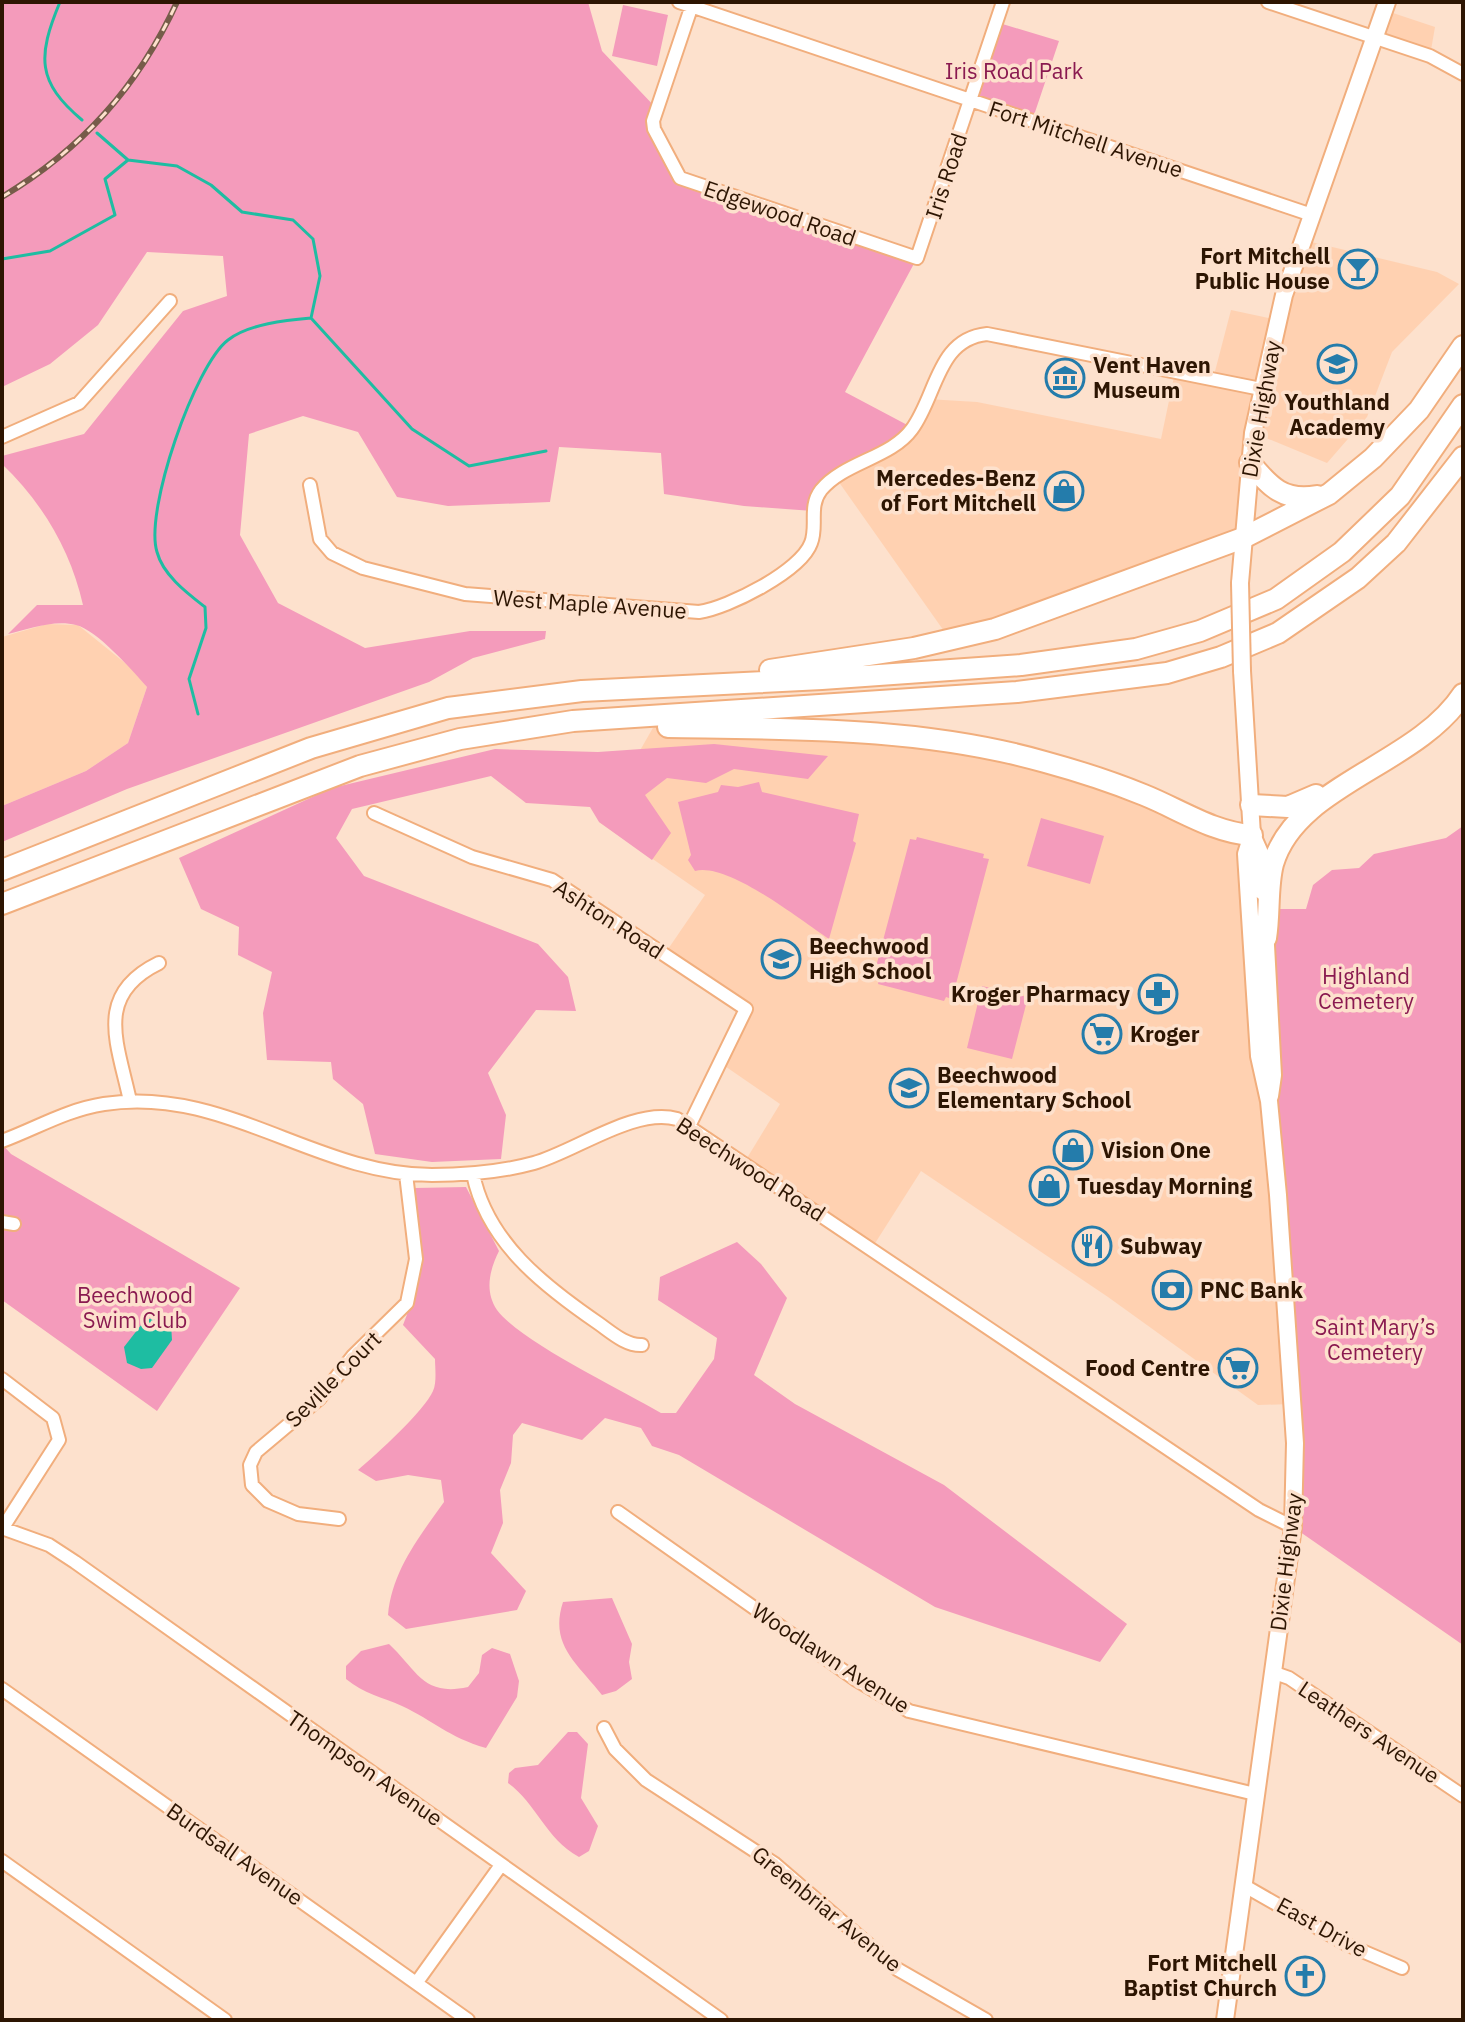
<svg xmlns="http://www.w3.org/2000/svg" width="1465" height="2022" font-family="'IBM Plex Sans',sans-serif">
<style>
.built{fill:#ffd1b1}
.green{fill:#f49bbb}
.water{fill:#1ebda2}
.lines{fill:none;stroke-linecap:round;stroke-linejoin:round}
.stream{stroke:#1ebda2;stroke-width:3}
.minor-casing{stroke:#f1ae7d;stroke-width:16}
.major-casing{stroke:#f1ae7d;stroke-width:20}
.highway-casing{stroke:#f1ae7d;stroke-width:24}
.minor{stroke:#fff;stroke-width:12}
.major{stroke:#fff;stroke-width:16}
.highway{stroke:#fff;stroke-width:20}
.rail-casing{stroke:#765c49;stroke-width:6}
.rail{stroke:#fde1cd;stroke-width:3;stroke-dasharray:9;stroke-linecap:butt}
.major-bridge-casing{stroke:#f1ae7d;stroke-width:20;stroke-linecap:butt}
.major-bridge{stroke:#fff;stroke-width:16}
.labels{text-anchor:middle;stroke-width:7;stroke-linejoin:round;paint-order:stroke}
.park-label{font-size:22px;fill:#8a1a50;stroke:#fde1cd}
.street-label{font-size:22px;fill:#2d1502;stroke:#fde1cd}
.poi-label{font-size:22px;font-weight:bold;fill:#2d1502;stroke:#fde1cd;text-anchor:start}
</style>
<rect width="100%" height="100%" fill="#fde1cd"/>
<!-- built -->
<path class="built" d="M1384,10l51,17 -5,29 -55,-19z
M1303,240l134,32 22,12 -67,68 -25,65 -40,46 -73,-30 -11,105 -292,103 -115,-163 66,-40 25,-39 50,3 184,37 14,-67 38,7 18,-69 47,10z
M47,624l31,1 52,42 17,20 -19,56 -42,28 -84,35v-169z
M654,726l235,8 255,61 116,58 32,551 -34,1 -150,-108 -187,-126 -49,77 -128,-85 36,-59 -61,-42 26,-53 -81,-54 41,-60 -106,-73z"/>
<!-- green -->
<path class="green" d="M2,2h586l14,49 55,58 -3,12 22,52 241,85 -72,134 68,36 -77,50 -23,33 -69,-5 -80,-12 -3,-41 -102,-6 -9,55 -102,4 -51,-9 -39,-65 -55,-16 -54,18 -9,101 38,68 87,45 105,-17h76l-1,8 -72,19 -44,24 -302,107 -125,53v-36l84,-35 42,-28 19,-56c-14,-16 -50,-57 -71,-62 -21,-6 -48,4 -68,9l29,-29h46c-12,-54 -41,-103 -81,-141v-8l82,-22 99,-123 44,-15 -4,-40 -76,-4 -49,73 -48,39 -48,23z
M623,5l45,10 -11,51 -45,-10z
M996,22l63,19 -27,80 -62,-21z
M714,744l114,12 -20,23 -74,-10 -28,14 -39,-5 -22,17 26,38 -19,27 -53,-38 -9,-15 -64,-4 -35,-27 -139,33 -16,29 28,38 174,68 30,33 8,34 -40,-1 -48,63 18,42 -5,44 -69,3 -57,-8 -12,-50 -30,-25 -2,-17 -64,-2 -4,-47 9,-41 -34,-17 1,-28 -38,-18 -22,-51 153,-70 163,-39 103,3z
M759,782l3,10 97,22 -6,27 3,2 -27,96c-29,-19 -101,-77 -134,-68l-7,-11 3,-5 -13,-53 40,-10 3,-7 17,2z
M1041,818l63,18 -14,48 -63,-18z
M1463,826v819l-170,-118 -15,-332 -7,-286h35l7,-24 19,-15 27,-2 15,-14 72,-16z
M917,837l67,17 -1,4 6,1 -37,140 -6,-2 -2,4 -66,-17 1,-4 -6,-2 37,-139 6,1z
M982,986l46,11 -16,62 -45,-11z
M2,1144l9,10 229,134 -83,123 -155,-111z
M466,1187l33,64c-9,18 -15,40 -2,59 24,32 125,80 164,103h15l38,-54 3,-21 -59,-38 2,-23 77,-35 24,22 26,34 -33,77 41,29 149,81 183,139 -27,38 -165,-55 -256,-152 -27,-9 -11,-18 -36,-10 -23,22 -60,-17 -9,12 -2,28 -11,27 3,33 -12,30 35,38 -9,19 -111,19 -18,-14c4,-44 31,-78 56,-113l-3,-22 -33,-5 -32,6 -18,-11c18,-15 67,-60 75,-79 4,-9 2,-23 2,-32l-32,-34c23,-57 18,-77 12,-137z
M612,1598l20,46 -3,18 3,17 -16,12 -14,4c-25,-32 -53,-50 -39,-93z
M389,1644c28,26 34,53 79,43l11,-14 3,-18 10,-7 18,6 9,27 -2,16 -31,51c-38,-11 -52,-27 -84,-42 -20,-9 -38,-12 -56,-27v-13l15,-15z
M568,1732h9l11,12 -7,54 17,28 -9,25 -10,6c-34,-19 -42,-53 -71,-74l1,-10 6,-5 23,-3z"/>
<!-- water -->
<path class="water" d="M158,1317l13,7 1,16 -20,28 -11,1 -14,-6 -3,-16 21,-27z"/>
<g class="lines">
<!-- stream -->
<path class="stream" d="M60,2c-23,55 -23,80 22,118
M97,133l31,27 49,6 34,19 31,27 51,8 20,19 7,37 -9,42
M2,259l48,-8 65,-36 -10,-36 23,-19
M311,318l101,111 57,37 77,-15
M198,714l-9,-35 17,-51 -1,-21c-18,-14 -42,-32 -48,-55 -13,-41 38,-187 71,-212 20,-16 59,-20 83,-22"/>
<!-- minor casing -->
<g class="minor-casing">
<path id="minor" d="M679,2l633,213
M1268,2l162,54 33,18
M691,8l-38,113 1,8 26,49 237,80 86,-256
M2,437l77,-34 91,-102
M310,485l10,54 12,14 31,15 102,26 234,18c29,-4 102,-41 112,-69 7,-17 -3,-36 10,-53 23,-28 70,-32 91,-61 25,-34 25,-90 75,-95l274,55
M374,813l98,44 80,23 194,129 -57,117
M130,1101c-12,-57 -37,-106 29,-138
M2,1141c35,-13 64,-31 102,-37 119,-19 212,71 328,71 34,0 69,-3 102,-12 42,-12 101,-56 143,-44l582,391 34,17
M473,1174c14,68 71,112 125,149 13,9 28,23 44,22
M2,1222l12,2
M2,1379l51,39 6,22 -57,89
M618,1512l237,167 54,32 346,83
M339,1519l-41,-5 -30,-13 -16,-16 -2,-20 6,-13 63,-53 34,-43 54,-53 9,-44 -10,-85
M2,1528l47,17 26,17 646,458
M1272,1672l17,6 174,118
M2,1689l466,331
M604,1728l11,21 31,31 129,84 122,105 89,51
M2,1861l223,159
M1243,1885l105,60 54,23
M417,1982l84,-117"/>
</g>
<!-- major casing -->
<g class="major-casing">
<path id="major" d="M1240,583l13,-150 31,-138 103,-293
M1252,835l8,18 3,39
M1265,927l8,148 -3,21
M1225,2020l68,-493 2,-84 -17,-248 -9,-94 -10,-45 -13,-202 6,-19 -10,-164"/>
</g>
<!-- highway casing -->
<g class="highway-casing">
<path id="highway" d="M1250,463c20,24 34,39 67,33
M770,670l144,-22 81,-19 248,-91 86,-44 44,-36 46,-48 44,-64
M668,727c126,2 255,0 377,35 33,9 67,20 99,33 35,14 70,38 108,40
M1251,805l37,2 28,-12
M2,870l309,-122 137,-40 134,-17 240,-12 199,-14 115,-16 64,-18 76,-32 66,-47 58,-56 63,-91
M2,904l358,-138 100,-27 113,-18 444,-29 150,-19 54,-16 57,-24 80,-55 38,-35 67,-86
M1266,938c4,-24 1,-51 7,-74 23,-80 143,-98 190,-170"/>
</g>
<!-- minor -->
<use href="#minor" class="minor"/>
<!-- major -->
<use href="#major" class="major"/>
<!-- highway -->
<use href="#highway" class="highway"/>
<!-- rail casing -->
<g class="rail-casing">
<path id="rail" d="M2,197c80,-48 136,-110 175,-195"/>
</g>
<!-- rail -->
<use href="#rail" class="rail"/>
<!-- major-bridge casing -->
<g class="major-bridge-casing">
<path id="major-bridge" d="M1240,583l2,88"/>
</g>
<!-- major-bridge -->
<use href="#major-bridge" class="major-bridge"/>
</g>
<!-- icons -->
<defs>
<g id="bar-ring" transform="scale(2)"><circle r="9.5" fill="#fde1cd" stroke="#247cab" stroke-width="1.5"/><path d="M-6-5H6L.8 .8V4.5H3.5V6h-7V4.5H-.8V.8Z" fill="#247cab"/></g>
<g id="school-ring" transform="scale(2)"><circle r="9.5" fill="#fde1cd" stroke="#247cab" stroke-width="1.5"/><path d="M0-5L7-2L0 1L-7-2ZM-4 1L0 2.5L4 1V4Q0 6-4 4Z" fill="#247cab"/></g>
<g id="museum-ring" transform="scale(2)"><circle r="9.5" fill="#fde1cd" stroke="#247cab" stroke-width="1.5"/><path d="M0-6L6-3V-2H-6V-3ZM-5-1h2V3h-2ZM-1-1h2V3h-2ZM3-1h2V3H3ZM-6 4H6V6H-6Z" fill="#247cab"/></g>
<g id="shop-ring" transform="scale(2)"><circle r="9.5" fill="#fde1cd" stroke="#247cab" stroke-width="1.5"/><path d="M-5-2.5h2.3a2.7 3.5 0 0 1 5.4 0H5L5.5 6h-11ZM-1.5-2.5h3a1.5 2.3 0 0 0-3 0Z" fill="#247cab"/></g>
<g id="pharmacy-ring" transform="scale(2)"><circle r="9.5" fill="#fde1cd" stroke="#247cab" stroke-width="1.5"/><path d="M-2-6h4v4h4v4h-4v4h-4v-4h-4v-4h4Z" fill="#247cab"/></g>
<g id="supermarket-ring" transform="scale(2)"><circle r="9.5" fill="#fde1cd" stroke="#247cab" stroke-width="1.5"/><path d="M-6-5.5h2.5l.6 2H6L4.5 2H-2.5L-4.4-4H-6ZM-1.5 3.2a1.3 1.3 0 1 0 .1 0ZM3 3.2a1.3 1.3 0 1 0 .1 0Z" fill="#247cab"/></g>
<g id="restaurant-ring" transform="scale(2)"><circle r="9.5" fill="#fde1cd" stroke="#247cab" stroke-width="1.5"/><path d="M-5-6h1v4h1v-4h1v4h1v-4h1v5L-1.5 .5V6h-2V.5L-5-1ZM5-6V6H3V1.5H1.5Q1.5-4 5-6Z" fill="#247cab"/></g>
<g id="bank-ring" transform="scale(2)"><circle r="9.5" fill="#fde1cd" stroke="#247cab" stroke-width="1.5"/><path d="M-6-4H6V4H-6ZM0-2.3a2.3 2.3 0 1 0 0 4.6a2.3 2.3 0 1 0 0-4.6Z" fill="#247cab"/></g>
<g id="church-ring" transform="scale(2)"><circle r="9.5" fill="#fde1cd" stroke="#247cab" stroke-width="1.5"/><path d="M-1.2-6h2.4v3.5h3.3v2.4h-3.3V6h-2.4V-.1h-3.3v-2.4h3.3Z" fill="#247cab"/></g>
</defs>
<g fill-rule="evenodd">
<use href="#bar-ring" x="1358" y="269"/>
<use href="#school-ring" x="1337" y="364"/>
<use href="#museum-ring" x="1065" y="378"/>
<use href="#shop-ring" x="1064" y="491"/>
<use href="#school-ring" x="781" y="959"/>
<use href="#pharmacy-ring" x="1158" y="994"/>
<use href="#supermarket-ring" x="1102" y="1034"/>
<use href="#school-ring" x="909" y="1088"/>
<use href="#shop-ring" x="1073" y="1150"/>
<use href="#shop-ring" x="1049" y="1186"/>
<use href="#restaurant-ring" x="1092" y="1246"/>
<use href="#bank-ring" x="1172" y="1290"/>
<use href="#supermarket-ring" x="1238" y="1368"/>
<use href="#church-ring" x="1305" y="1976"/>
</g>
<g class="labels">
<!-- park labels -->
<g class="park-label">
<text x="1014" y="79">Iris Road Park</text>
<text x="1366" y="984">Highland<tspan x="1366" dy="25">Cemetery</tspan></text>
<text x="135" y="1303">Beechwood<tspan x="135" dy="25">Swim Club</tspan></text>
<text x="1375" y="1335">Saint Mary’s<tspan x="1375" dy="25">Cemetery</tspan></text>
</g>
<!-- street labels -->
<g class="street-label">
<text transform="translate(1086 139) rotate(18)" y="8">Fort Mitchell Avenue</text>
<text transform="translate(946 176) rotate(-72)" y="8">Iris Road</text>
<text transform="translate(780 213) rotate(19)" y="8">Edgewood Road</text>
<text transform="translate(1261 409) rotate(-80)" y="8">Dixie Highway</text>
<text transform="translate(590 604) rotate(4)" y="8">West Maple Avenue</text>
<text transform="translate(609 919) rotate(33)" y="8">Ashton Road</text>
<text transform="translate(751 1169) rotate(33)" y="8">Beechwood Road</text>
<text transform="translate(333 1379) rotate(-45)" y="8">Seville Court</text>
<text transform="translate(1286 1562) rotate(-83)" y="8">Dixie Highway</text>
<text transform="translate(831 1658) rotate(33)" y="8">Woodlawn Avenue</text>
<text transform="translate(1369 1732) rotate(34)" y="8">Leathers Avenue</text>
<text transform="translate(365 1768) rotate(35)" y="8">Thompson Avenue</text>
<text transform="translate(235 1854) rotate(35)" y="8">Burdsall Avenue</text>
<text transform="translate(827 1909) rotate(39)" y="8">Greenbriar Avenue</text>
<text transform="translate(1322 1927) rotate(29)" y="8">East Drive</text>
</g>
<!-- poi labels -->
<g class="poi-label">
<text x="1330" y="264" text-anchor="end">Fort Mitchell<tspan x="1330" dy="25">Public House</tspan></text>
<text x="1093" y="373">Vent Haven<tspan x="1093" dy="25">Museum</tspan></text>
<text x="1337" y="410" text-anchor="middle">Youthland<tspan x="1337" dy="25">Academy</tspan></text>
<text x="1036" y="486" text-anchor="end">Mercedes-Benz<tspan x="1036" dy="25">of Fort Mitchell</tspan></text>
<text x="809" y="954">Beechwood<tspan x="809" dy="25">High School</tspan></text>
<text x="1130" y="1002" text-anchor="end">Kroger Pharmacy</text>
<text x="1130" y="1042">Kroger</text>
<text x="937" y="1083">Beechwood<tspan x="937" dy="25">Elementary School</tspan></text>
<text x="1101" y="1158">Vision One</text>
<text x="1077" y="1194">Tuesday Morning</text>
<text x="1120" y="1254">Subway</text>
<text x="1200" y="1298">PNC Bank</text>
<text x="1210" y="1376" text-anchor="end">Food Centre</text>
<text x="1277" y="1971" text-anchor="end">Fort Mitchell<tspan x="1277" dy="25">Baptist Church</tspan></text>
</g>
</g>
<!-- border -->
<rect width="1465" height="2022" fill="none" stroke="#2d1502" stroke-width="8"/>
</svg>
